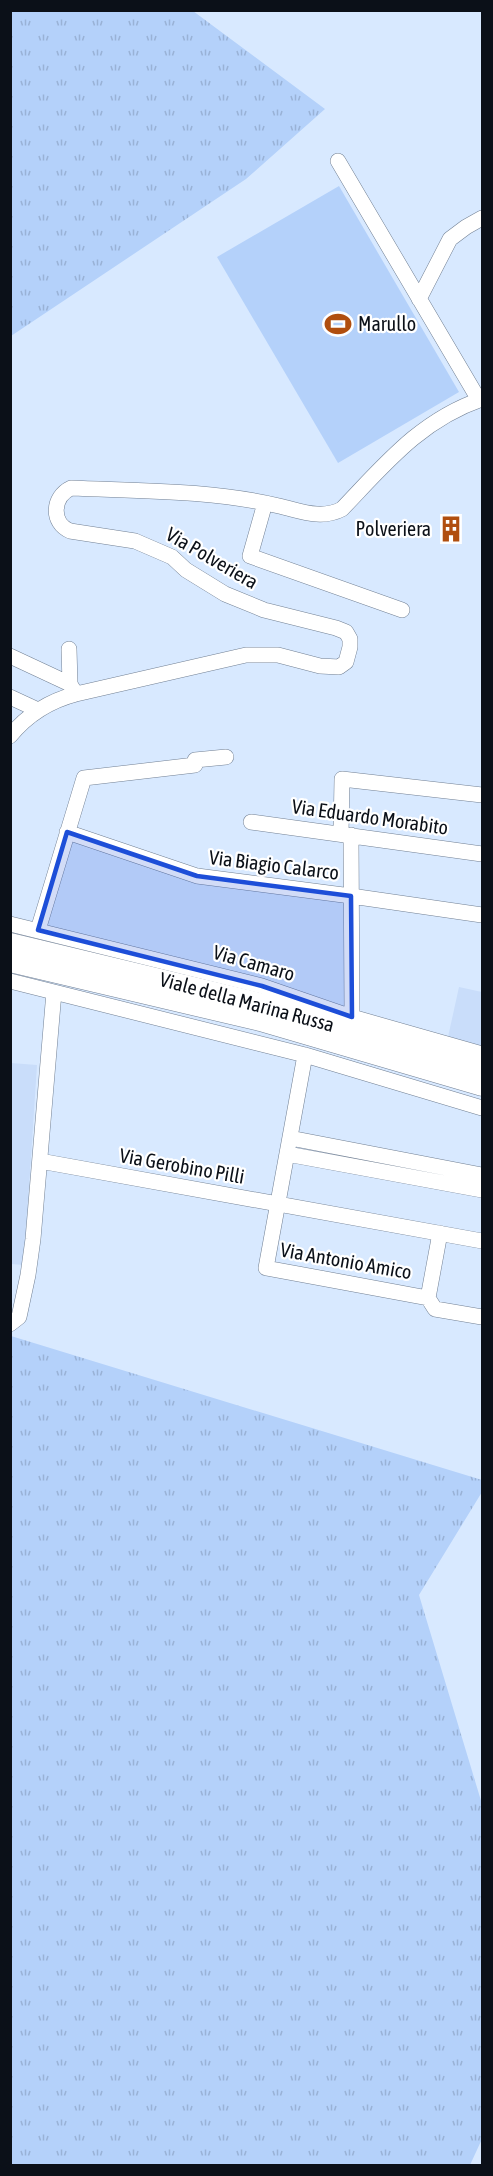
<svg xmlns="http://www.w3.org/2000/svg" width="493" height="2176" font-family="'Asap Condensed',sans-serif">
<style>
.built{fill:#c9ddfa}
.grass{fill:url(#grass-tufts)}
.pitch{fill:#b4d1fa}
.lines{fill:none;stroke-linecap:round;stroke-linejoin:round}
.minor-casing{stroke:#728094;stroke-width:16}
.major-casing{stroke:#728094;stroke-width:21}
.minor{stroke:#fff;stroke-width:15}
.major{stroke:#fff;stroke-width:20}
.marked{fill:#1d4ed8;fill-opacity:0.2;stroke:#1d4ed8;stroke-width:4.5;stroke-linejoin:round}
.labels{text-anchor:middle;stroke-width:4.5;stroke-linejoin:round;paint-order:stroke}
.poi-label{font-size:20px;fill:#0b1018;stroke:#fff;text-anchor:start}
.street-label{font-size:20px;fill:#0b1018;stroke:#fff}
</style>
<defs>
<pattern id="grass-tufts" width="24" height="20" patternUnits="userSpaceOnUse" patternTransform="scale(1.5)"><rect width="24" height="20" fill="#b4d1fa"/><path d="M3 7l-1-3M5 7V3M7 7l1-3M15 17l-1-3M17 17v-4M19 17l1-3" fill="none" stroke="#99b2d6"/></pattern>
</defs>
<rect width="100%" height="100%" fill="#d8e9ff"/>
<!-- built -->
<path class="built" d="M459,987l23,5v55l-34,-10z
M11,1063l26,2 -13,200 -13,-1z"/>
<!-- grass -->
<path class="grass" d="M11,10l182,1 132,98 -79,70 -235,157z
M11,1336l471,144v12l-63,103 63,209v335l-12,26h-459z"/>
<!-- pitch -->
<path class="pitch" d="M339,186l120,206 -121,71 -121,-206z"/>
<g class="lines">
<!-- minor casing -->
<g class="minor-casing">
<path id="minor" d="M338,161l141,239
M419,299l31,-60 16,-12 16,-9
M265,503l-15,53 152,54
M69,649l1,35
M10,656l60,28 6,10
M10,697l28,13
M10,736c18,-22 39,-35 66,-42l170,-39h32l42,11 19,1 7,-5 4,-15v-8l-4,-7 -10,-4 -72,-18 -39,-16 -39,-24 -14,-13 -37,-16 -65,-10c-19,-8 -18,-34 1,-43 69,3 140,2 208,18 22,5 42,14 63,3 44,-46 79,-89 140,-110
M251,822l231,32
M67,832l130,44 154,20 131,19
M341,834l1,-55 140,16
M351,835l1,182
M10,924l252,62 90,31 130,37
M38,930l46,-152 111,-13v-5l31,-3
M10,981l295,74 177,53
M305,1055l-39,213 162,30 7,11 47,8
M290,1138l192,37
M287,1154l195,36
M40,1161l442,80
M428,1298l12,-65
M10,1324l9,-7 9,-42 5,-36 21,-247"/>
</g>
<!-- major casing -->
<g class="major-casing">
<path id="major" d="M10,943l254,61 218,64
M10,962l250,59 222,65"/>
</g>
<!-- minor -->
<use href="#minor" class="minor"/>
<!-- major -->
<use href="#major" class="major"/>
</g>
<!-- marked area -->
<path class="marked" d="M67,832l130,44 154,20 1,121 -90,-31 -224,-56z"/>
<!-- icons -->
<defs>
<g id="stadium-bare" transform="scale(2.07)"><path d="M0-5a6.5 5 0 1 0 0 10a6.5 5 0 1 0 0-10ZM-3.5-1.8h7v3.6h-7Z" fill="#b04e0f" stroke="#fff" stroke-width="2.5" paint-order="stroke"/></g>
<g id="building-bare" transform="scale(2.07)"><path d="M-4-6H4V6H1V3H-1V6H-4ZM-2.5-4.3h1.7v1.8h-1.7ZM.8-4.3h1.7v1.8H.8ZM-2.5-1h1.7V.8h-1.7ZM.8-1h1.7V.8H.8Z" fill="#b04e0f" stroke="#fff" stroke-width="2.5" paint-order="stroke"/></g>
</defs>
<g fill-rule="evenodd">
<use href="#stadium-bare" x="338" y="324"/>
<use href="#building-bare" x="451" y="529"/>
</g>
<g class="labels">
<!-- poi labels -->
<g class="poi-label">
<text x="358" y="331">Marullo</text>
<text x="431" y="536" text-anchor="end">Polveriera</text>
</g>
<!-- street labels -->
<g class="street-label">
<text transform="translate(212 558) rotate(30)" y="7">Via Polveriera</text>
<text transform="translate(370 817) rotate(8)" y="7">Via Eduardo Morabito</text>
<text transform="translate(274 865) rotate(7)" y="7">Via Biagio Calarco</text>
<text transform="translate(254 963) rotate(16)" y="7">Via Camaro</text>
<text transform="translate(247 1002) rotate(15)" y="7">Viale della Marina Russa</text>
<text transform="translate(182 1166) rotate(10)" y="7">Via Gerobino Pilli</text>
<text transform="translate(346 1261) rotate(10)" y="7">Via Antonio Amico</text>
</g>
</g>
<!-- border -->
<rect width="493" height="2176" fill="none" stroke="#0b1018" stroke-width="24"/>
</svg>
